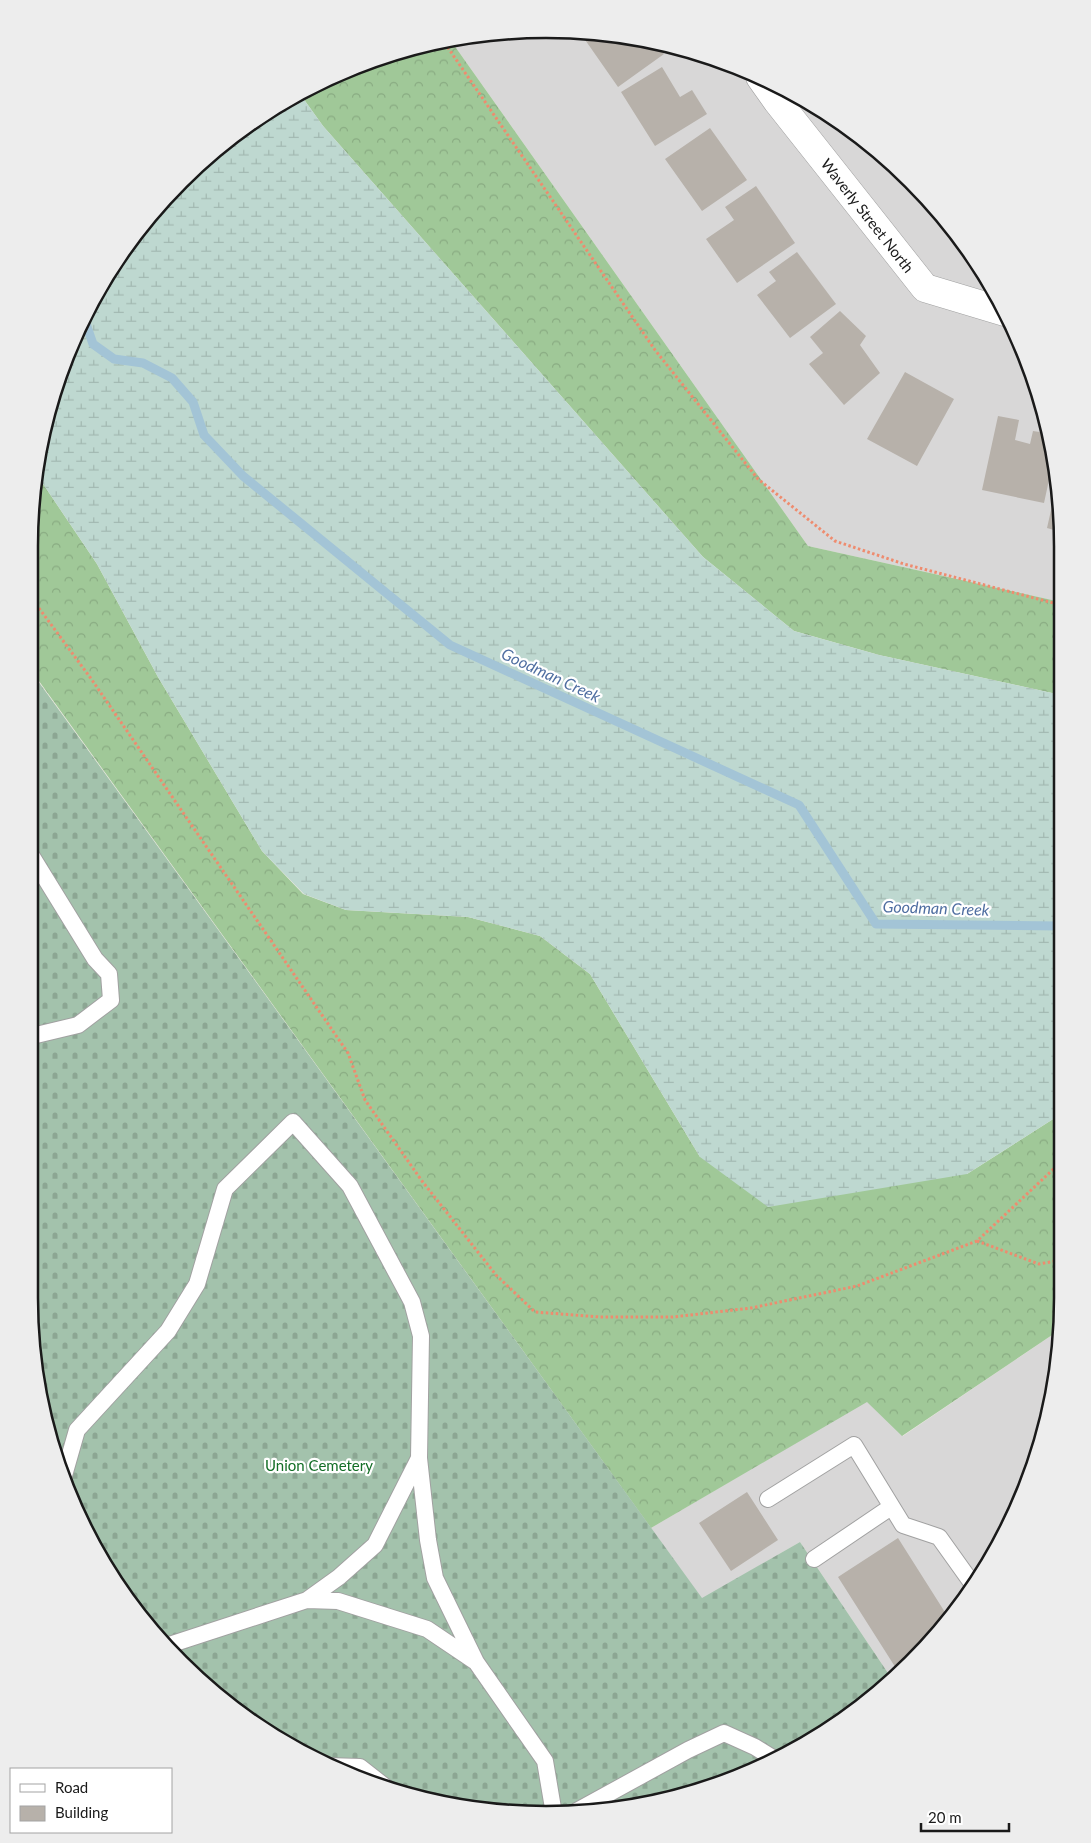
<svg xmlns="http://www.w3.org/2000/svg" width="1091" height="1843" font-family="Lato,sans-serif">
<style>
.residential{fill:#d8d7d7}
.forest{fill:url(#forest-crowns)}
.wetland{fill:url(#wetland-marsh)}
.cemetery{fill:url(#cemetery-stones)}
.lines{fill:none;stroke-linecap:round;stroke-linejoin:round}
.stream{stroke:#a3c4d6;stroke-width:9}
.building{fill:#b7b1aa}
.service-casing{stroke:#a1a1a1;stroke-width:18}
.minor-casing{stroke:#a1a1a1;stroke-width:29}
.path{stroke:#ee8c6f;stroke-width:3;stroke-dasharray:2.5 2.5;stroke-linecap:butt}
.service{stroke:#fff;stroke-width:16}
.minor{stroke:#fff;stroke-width:28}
.labels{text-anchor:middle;stroke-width:4.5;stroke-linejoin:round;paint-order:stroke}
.street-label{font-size:15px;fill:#1a1a1a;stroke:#fff}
.park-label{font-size:15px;fill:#136e26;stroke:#fff}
.water-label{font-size:16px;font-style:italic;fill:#4f6ea1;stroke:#fff}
.rim{fill:none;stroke:#1a1a1a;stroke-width:2.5}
</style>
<defs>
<pattern id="forest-crowns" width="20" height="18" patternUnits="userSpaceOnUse" patternTransform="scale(1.25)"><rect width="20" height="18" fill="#a0c898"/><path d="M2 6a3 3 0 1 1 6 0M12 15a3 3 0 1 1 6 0" fill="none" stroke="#89ab82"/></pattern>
<pattern id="wetland-marsh" width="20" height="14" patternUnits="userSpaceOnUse" patternTransform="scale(1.25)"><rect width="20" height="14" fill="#bed8d0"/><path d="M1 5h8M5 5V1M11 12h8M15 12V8" fill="none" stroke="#a3b9b2"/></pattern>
<pattern id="cemetery-stones" width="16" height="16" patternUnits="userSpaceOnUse" patternTransform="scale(1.25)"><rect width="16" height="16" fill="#a3c2ac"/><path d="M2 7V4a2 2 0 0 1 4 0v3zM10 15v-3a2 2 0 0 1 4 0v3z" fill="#8ca693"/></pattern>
</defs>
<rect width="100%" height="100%" fill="#ebe9e0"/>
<!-- residential -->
<path class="residential" d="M546,29l101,10 97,29 89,48 101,89 59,82 42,93 26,131v91l-253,-56 -359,-508z
M1061,1329l-26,135 -60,121 -64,78 -19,16 -92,-137 -98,57 -51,-71 216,-127 36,35z"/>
<!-- forest -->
<path class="forest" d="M449,38l359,508 253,56v93l-182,-40 -85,-24 -91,-74 -380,-431 -23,-32 48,-26z
M37,475l60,89 61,113 104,174 41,43 43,16 122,7 72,19 50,38 110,183 267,17 94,-60v215l-159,107 -35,-34 -216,126 -620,-858 -1,-159z"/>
<!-- wetland -->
<path class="wetland" d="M300,94l23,32 380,431 91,74 85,24 182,40v419l-94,60 -199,33 -68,-50 -110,-183 -50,-38 -72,-19 -122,-7 -42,-16 -42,-43 -104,-174 -61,-113 -60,-89 19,-96 60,-121 64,-78 79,-64z"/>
<!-- cemetery -->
<path class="cemetery" d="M30,670l672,928 98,-56 92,137 -32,29 -86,53 -63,26 -98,23 -68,4 -67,-4 -98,-23 -63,-26 -86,-53 -96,-96 -53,-86 -26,-63 -23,-98z"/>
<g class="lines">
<!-- stream -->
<path class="stream" d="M85,321l8,23 21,15 29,4 29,15 21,24 11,33 39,41 207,169 349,160 77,119 185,2"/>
</g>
<!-- building -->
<path class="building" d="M583,32l64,7 9,2 8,13 -46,33 -37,-53z
M662,67l18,30 12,-7 15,24 -52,32 -34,-54z
M710,128l37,52 -45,31 -37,-52z
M756,186l39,57 -58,40 -31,-44 28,-19 -9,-13z
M797,252l39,52 -46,34 -33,-43 19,-14 -7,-9z
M840,311l26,25 -6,9 20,28 -36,32 -35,-41 14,-11 -13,-16z
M905,372l49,27 -37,67 -50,-27z
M998,416l21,4 -4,20 15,4 3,-13 13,2 6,33 -8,37 -62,-13z
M1056,488l5,23v21l-14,-4z
M747,1492l31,48 -47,31 -32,-48z
M898,1538l50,79 -37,46 -12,10 -61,-96z"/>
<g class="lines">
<!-- service casing -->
<g class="service-casing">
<path id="service" d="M31,855l64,104 14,15 2,26 -33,25 -46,11
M63,1479l14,-49 91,-99 29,-47 28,-95 68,-67 57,64 62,116 9,34 -2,122 9,82 7,38 41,84
M768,1499l86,-54 49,80 36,12 35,49
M814,1559l77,-52
M307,1600l32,-23 36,-32 44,-87
M169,1645l138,-45 31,1 89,28 49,33 69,99 9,53
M328,1766l32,1 28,22
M575,1812l113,-62 36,-17 31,14 21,13"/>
</g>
<!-- minor casing -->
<g class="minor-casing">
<path id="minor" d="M760,77l17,24 148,187 80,24"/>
</g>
<!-- path -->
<path class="path" d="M442,39l213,311 103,129 77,62 69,23 157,41
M30,596l62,84 256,373 17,47 57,81 74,94 39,37 65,5h73l78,-9 106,-22 120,-45 84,-79
M977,1241l62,23 22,-4"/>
<!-- service -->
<use href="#service" class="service"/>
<!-- minor -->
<use href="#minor" class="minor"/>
</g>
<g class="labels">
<!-- street labels -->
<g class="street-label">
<text transform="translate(867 216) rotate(52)" y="5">Waverly Street North</text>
</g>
<!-- park labels -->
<g class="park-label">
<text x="319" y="1471">Union Cemetery</text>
</g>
<!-- water labels -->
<g class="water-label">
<text transform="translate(551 675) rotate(25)" y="6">Goodman Creek</text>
<text transform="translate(936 908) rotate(2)" y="6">Goodman Creek</text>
</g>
</g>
<!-- crop -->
<path d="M0 0H1091V1843H0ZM546 38H546A508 508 0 0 1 1054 546V1298A508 508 0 0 1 546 1806H546A508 508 0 0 1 38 1298V546A508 508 0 0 1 546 38Z" fill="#ededed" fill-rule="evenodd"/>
<path class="rim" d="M546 38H546A508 508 0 0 1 1054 546V1298A508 508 0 0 1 546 1806H546A508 508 0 0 1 38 1298V546A508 508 0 0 1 546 38Z"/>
<!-- legend -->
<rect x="10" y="1768" width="162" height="65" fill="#ffffff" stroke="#a3a3a3"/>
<rect x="20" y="1784" width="25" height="8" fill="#ffffff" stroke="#a3a3a3"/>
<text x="55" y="1793" font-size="15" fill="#1a1a1a">Road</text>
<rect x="20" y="1806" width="25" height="15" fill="#b7b1aa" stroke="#a3a3a3"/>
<text x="55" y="1818" font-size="15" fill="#1a1a1a">Building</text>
<!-- scale -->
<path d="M921 1823v8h88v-8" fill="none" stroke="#1a1a1a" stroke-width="2.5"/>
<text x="928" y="1823" font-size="15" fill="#1a1a1a" stroke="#ffffff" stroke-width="4" paint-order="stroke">20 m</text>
</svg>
